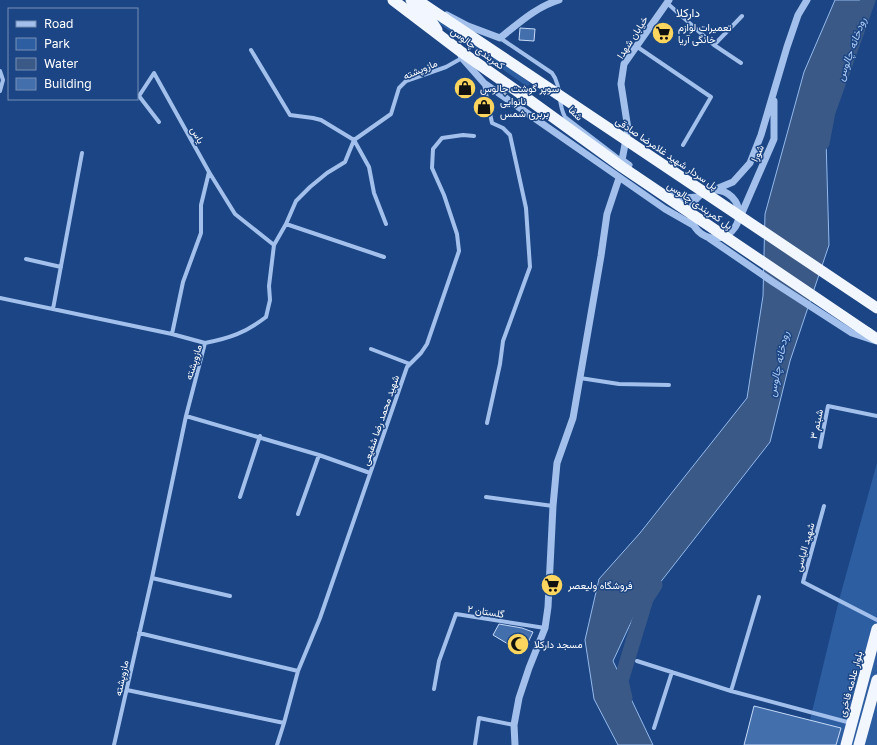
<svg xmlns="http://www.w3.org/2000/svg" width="877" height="745" font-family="'Golos Text',Vazirmatn,sans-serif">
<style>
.green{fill:#2e5ea2}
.water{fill:#3a5987;stroke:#94baed}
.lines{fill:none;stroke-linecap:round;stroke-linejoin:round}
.river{stroke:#3a5987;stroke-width:15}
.building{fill:#446fad;stroke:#c6dbf8}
.minor{stroke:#a2c0eb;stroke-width:4}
.tertiary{stroke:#a2c0eb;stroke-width:7}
.trunk{stroke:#f2f6ff;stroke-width:11}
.trunk-bridge{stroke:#f2f6ff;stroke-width:11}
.labels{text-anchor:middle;stroke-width:3;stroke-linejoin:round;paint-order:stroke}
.poi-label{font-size:10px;fill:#fff;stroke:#1b4584;text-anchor:start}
.street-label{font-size:10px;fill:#fff;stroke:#1b4584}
.water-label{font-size:11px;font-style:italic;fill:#adcaf2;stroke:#1b4584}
.quarter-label{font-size:12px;fill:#fff;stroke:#1b4584}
</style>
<rect width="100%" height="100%" fill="#1b4584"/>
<!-- green -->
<path class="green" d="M433,13l96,69 1,3 -4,1 -96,-69z
M877,463v282h-73l35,-145z"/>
<!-- water -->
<path class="water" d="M835,0h28l-38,103 4,142 -39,116 -20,81 -136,174 -21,45 40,84h-35l-24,-46 -9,-59 14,-61 41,-46 107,-135 16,-102 2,-82 39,-142z"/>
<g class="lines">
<!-- river -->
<path class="river" d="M822,143l6,-31 40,-112
M625,698l-4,-17 25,-82 9,-14"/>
</g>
<!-- building -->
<path class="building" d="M520,28l15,1 -1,12 -15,-1z
M499,624l23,4 11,4 -10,21 -30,-18z
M754,706l87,22 -5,17h-92z"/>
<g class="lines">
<!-- minor -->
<path class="minor" d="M667,3l47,42 27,18
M500,38l52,35c10,13 5,30 13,44l55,42
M714,45l28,-29
M636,46l75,51 -28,48
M251,50l39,65 23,3 8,2 33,20 15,27 5,26 12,31
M0,71l3,9 -3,11
M484,84l8,39 11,5 7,7 16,73 4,59 -27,74 -3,23 -13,59
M159,122l-20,-26 15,-23 55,99 26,42 39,31
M286,224l98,33
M26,259l35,8
M0,298l172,36 33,9
M53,309l29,-156
M172,334l11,-52 18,-49v-28l8,-33
M371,349l39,15
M580,378l39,6 50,1
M186,416l133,39 51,18
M820,447l8,-41 49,10
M240,497l20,-61
M486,497l67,9
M824,506l-21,76 74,38
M298,514l21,-59
M152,578l78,18
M139,633l159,38
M637,661l94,30 120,32
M434,689l5,-28 17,-47 89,14
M127,690l157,33
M731,691l28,-94
M654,728l18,-56
M114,745l38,-167 34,-162 19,-73c25,-5 40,-10 61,-26l4,-17 -1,-14 5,-41 12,-21 10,-23 14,-14 17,-14 18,-11 9,-22 37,-26 8,-26 7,-7 40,-14 16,-9
M277,745l7,-22 14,-52 22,-53 87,-251 14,-14 6,-9 32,-93 -2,-17 -13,-39 -12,-27 1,-19 9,-11 21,-3 11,1
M475,745l4,-27 35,7"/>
<!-- tertiary -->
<path class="tertiary" d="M447,15l21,11 32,12c19,-15 36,-31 59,-38
M460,53l2,5 22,25 181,126 28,16
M629,165l-7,-5 6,-31 -7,-45 3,-20 45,-64
M716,189l17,-7 17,-19 11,-28 26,-88 11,-32 9,-15
M691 214a24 24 0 1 1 48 0a24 24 0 1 1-48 0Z
M669,193c9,6 18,5 29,4
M741,215l33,-76v-38
M709,238l64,44 79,51 21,7
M515,745l-1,-20 5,-27 10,-30 16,-40 3,-21 5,-101 4,-43 16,-45 28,-162 6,-42 12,-36"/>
<!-- trunk -->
<path class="trunk" d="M393,0l67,51 61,43
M411,0l17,16 9,14
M423,4l21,14
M868,333l9,6
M846,745l31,-116
M859,745l18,-65"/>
<!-- trunk-bridge -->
<path class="trunk-bridge" d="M444,18l433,290
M521,94l101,73 246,166"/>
</g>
<!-- icons -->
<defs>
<g id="supermarket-disc" transform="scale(1.15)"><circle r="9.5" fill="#fcd55e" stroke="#1b4584"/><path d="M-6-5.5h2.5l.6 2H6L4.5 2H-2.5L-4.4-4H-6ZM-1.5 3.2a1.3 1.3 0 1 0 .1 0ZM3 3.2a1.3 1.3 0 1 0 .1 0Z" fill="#111"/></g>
<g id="shop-disc" transform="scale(1.15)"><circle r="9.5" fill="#fcd55e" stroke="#1b4584"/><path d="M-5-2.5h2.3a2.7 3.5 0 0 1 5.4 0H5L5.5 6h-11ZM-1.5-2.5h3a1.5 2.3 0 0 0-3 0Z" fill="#111"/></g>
<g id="mosque-disc" transform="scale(1.15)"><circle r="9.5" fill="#fcd55e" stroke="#1b4584"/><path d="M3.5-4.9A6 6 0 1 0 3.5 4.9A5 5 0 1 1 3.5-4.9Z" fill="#111"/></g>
</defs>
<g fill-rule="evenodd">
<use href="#supermarket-disc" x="663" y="33"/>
<use href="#shop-disc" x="465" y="88"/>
<use href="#shop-disc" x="484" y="107"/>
<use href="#supermarket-disc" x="552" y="585"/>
<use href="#mosque-disc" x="518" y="644"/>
</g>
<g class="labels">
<!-- poi labels -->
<g class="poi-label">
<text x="678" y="31">تعمیرات لوازم<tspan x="678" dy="12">خانگی آریا</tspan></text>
<text x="480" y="92">سوپر گوشت چالوس</text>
<text x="500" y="105">نانوایی<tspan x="500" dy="12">بربری شمس</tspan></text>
<text x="568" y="589">فروشگاه ولیعصر</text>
<text x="534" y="648">مسجد دارکلا</text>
</g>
<!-- street labels -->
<g class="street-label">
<text transform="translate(632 37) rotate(-57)" y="4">خیابان شهدا</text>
<text transform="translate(478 48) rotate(36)" y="4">کمربندی چالوس</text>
<text transform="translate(420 69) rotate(-23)" y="4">مازوپشته</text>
<text transform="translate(576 113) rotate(44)" y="4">شفا</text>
<text transform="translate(198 135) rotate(62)" y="4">یاس</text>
<text transform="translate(667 153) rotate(34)" y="4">پل سردار شهید غلامرضا صادقی</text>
<text transform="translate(757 153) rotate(-66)" y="4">شورا</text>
<text transform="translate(700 205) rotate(34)" y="4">پل کمربندی چالوس</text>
<text transform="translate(193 362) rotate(-73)" y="4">مازوپشته</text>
<text transform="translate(380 420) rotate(-71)" y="4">شهید محمد رضا شفیعی</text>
<text transform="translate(816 424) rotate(-78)" y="4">شبنم ۳</text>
<text transform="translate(804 547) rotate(-74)" y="4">شهید الیاسی</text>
<text transform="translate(486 611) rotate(9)" y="4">گلستان ۲</text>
<text transform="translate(121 678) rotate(-78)" y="4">مازوپشته</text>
<text transform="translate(850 684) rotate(-75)" y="4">بلوار علامه فاخری</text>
</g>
<!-- water labels -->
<g class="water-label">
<text transform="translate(851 49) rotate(-70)" y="4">رودخانه چالوس</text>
<text transform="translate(778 364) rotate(-78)" y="4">رودخانه چالوس</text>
</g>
<!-- quarter labels -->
<g class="quarter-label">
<text x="688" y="17">دارکلا</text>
</g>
</g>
<!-- legend -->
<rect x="8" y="8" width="130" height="92" fill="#1b4584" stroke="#768fb5"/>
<rect x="16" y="21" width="20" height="6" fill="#a2c0eb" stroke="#768fb5"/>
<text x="44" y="28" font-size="12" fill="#ffffff">Road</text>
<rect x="16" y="38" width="20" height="12" fill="#2e5ea2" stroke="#768fb5"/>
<text x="44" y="48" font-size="12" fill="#ffffff">Park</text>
<rect x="16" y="58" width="20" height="12" fill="#3a5987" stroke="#768fb5"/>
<text x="44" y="68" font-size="12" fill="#ffffff">Water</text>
<rect x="16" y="78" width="20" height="12" fill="#446fad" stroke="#768fb5"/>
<text x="44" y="88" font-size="12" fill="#ffffff">Building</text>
</svg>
